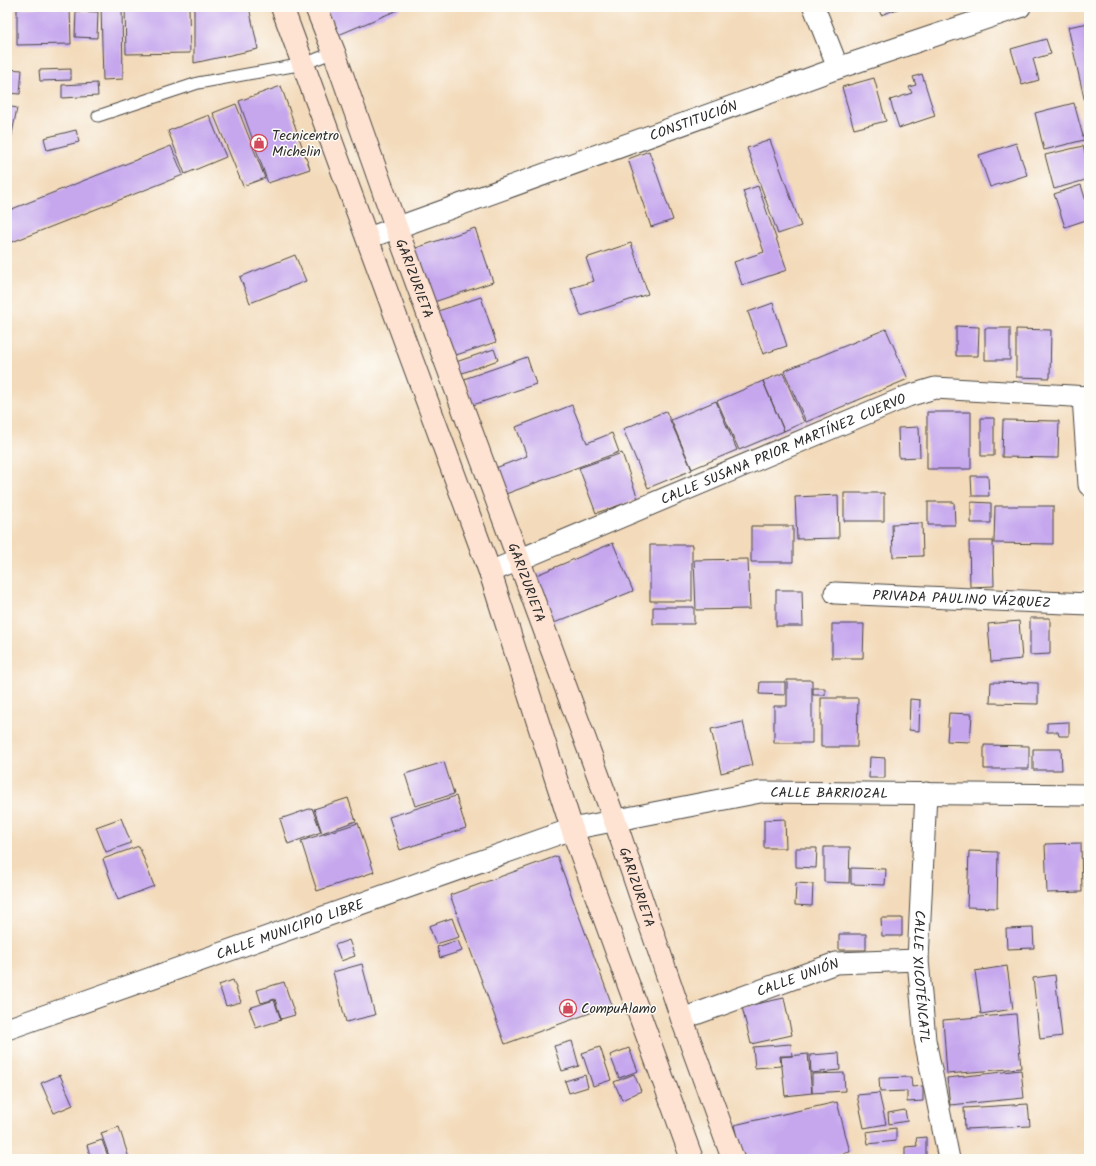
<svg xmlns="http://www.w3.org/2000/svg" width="1096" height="1166" font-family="Kalam,sans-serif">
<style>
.building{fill:#c6a7ee}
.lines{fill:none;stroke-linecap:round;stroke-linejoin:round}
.lane-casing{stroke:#494540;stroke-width:13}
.street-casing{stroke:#494540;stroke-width:23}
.secondary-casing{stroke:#494540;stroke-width:24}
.lane{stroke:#fff;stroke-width:11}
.street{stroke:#fff;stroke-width:21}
.secondary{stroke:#fee3d2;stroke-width:22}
.labels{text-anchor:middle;stroke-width:3;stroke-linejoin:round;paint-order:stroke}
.street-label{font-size:14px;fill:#2b2b2b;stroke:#fdfcf7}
.poi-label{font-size:14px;fill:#2b2b2b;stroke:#fdfcf7;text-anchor:start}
</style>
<rect width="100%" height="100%" fill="#fdfcf7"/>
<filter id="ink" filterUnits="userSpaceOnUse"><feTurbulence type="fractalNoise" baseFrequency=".025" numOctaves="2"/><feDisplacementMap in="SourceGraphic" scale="8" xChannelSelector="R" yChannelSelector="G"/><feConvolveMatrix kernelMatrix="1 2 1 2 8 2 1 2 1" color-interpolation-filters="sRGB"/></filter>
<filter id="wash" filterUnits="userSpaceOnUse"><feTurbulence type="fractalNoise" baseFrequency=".012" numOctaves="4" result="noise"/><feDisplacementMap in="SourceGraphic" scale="16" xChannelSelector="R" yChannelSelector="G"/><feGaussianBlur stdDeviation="0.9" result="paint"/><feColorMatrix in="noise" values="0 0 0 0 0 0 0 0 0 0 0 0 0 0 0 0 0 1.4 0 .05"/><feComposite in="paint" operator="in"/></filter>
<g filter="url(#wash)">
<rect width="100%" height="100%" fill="#f3daba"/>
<g id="blocks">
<!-- building -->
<path class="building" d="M70,7l1,37 -54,1v-37z
M101,7h21l1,72 -20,1z
M125,7h64l1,46 -64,1z
M194,7h55l9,42 -64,14z
M324,7h75l1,2 -64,27z
M878,7h25l-22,8z
M76,11l22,1 -1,26 -22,-1z
M1089,23v84h-3l-18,-80z
M1046,39l5,15 -18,5 6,21 -17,5 -11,-36z
M7,69l15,1 -2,24 -13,-1z
M71,69v11l-31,1 -1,-11z
M922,74l13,42 -36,12 -9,-28 22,-7 -3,-6 7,-2 -3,-8z
M874,78l12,43 -32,8 -12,-42z
M97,83l1,13 -36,2v-13z
M281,86l29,83 -42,14 -29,-82z
M1074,103l10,37 -40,10 -9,-37z
M236,104l29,74 -22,8 -30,-73z
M7,106l10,2 -9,47h-1z
M209,115l17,42 -41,17 -17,-43z
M76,130l3,12 -32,8 -3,-12z
M770,140l31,86 -23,8 -31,-86z
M1016,143l11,32 -37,12 -11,-32z
M171,146l12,29 -176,69v-33z
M1083,146l6,21v12l-35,10 -9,-34z
M649,151l24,69 -22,7 -23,-68z
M1081,185l8,26v8l-24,8 -11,-33z
M758,186l29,84 -45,15 -8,-23 30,-10 -21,-61z
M475,228l18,54 -65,22 -18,-54z
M631,243l17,51 -67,22 -10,-28 23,-7 -8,-23z
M295,255l11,26 -56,22 -10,-26z
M481,297l15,45 -46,15 -15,-45z
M773,303l14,43 -24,8 -15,-42z
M956,326l23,1 -1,29h-22z
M985,328h25v32h-25z
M886,329l22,50 -102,43 -22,-51z
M1016,329l35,1 -1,48 -34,-1z
M494,349l4,11 -41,15 -4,-12z
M527,357l9,27 -63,21 -9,-26z
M783,373l21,49 -20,9 -21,-50z
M763,381l21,50 -45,19 -22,-49z
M716,401l21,49 -45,19 -21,-49z
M572,405l15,38 25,-10 7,19 -116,43 -10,-26 34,-13 -11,-29z
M666,411l26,59 -44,18 -25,-59z
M927,412h44v57h-44z
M981,418h13v38h-13z
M1003,420l56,1 -1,37 -56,-1z
M919,427l1,30 -21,1 -1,-30z
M622,453l16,46 -42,14 -17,-45z
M971,476h17l1,20h-17z
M844,493h40v28h-40z
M838,495l1,43 -42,1 -2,-42z
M928,502h26l1,23h-27z
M971,502l20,1v20h-20z
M995,506h58v38l-59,-1z
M922,523l1,33 -30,1 -1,-33z
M751,526h42v36h-42z
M969,541h24l1,45 -24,1z
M613,543l20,48 -79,32 -20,-47z
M650,545h42v56h-42z
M748,559l2,50 -54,1 -2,-50z
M776,590h26l1,36h-27z
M653,607h41v17h-41z
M1030,618h20v36l-20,1z
M1019,621l3,38 -31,3 -3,-38z
M832,624h32l-1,34h-31z
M787,680h25v63h-38v-37h13z
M760,682h25v13l-26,-1z
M991,682l47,1v21l-48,-1z
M813,688h12v7h-12z
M821,698h37l-1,49h-36z
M910,699l10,1 -1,31 -10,-1z
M949,713l23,1 -2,28 -23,-1z
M743,722l10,43 -32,8 -10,-44z
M1069,722v14h-10l-1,-4h-11v-9z
M984,745l45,1v23h-45z
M1033,749h28l1,21h-29z
M870,757l15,1v20h-16z
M444,762l10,32 -39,12 -10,-32z
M456,796l10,32 -66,22 -11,-33z
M348,798l8,23 -34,12 -8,-24z
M312,808l9,24 -33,12 -8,-25z
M121,818l10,25 -25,9 -10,-25z
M785,819l1,29h-22v-28z
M358,823l16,49 -57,19 -16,-50z
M1081,843l1,49 -35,1 -2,-49z
M139,846l15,40 -36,14 -15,-41z
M824,847h26l-1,36 -25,-1z
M796,848h21l-1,20 -20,-1z
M969,851l29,1 -1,56 -30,-1z
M557,856l55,149 -107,39 -55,-149z
M851,868l35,1 -1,16 -34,-1z
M796,883l17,1 -1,22 -17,-1z
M452,918l7,19 -23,7 -7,-18z
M881,918h21v18h-20z
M1033,928l1,20 -27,1 -1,-20z
M839,934h27v16h-27z
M349,940l6,16 -14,5 -6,-16z
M458,940l4,11 -22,7 -3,-11z
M362,964l13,51 -29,7 -13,-50z
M1007,966l6,43 -32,5 -6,-43z
M1055,975l7,61 -22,3 -7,-61z
M233,980l8,22 -15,4 -7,-21z
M284,982l11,33 -14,4 -6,-20 -14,4 -4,-13z
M784,998l8,37 -41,9 -9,-37z
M274,1000l7,20 -25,8 -7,-20z
M1016,1014l5,54 -74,6 -4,-54z
M572,1041l7,25 -17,5 -8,-25z
M791,1044l1,12h-12l1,10 -26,2 -2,-21z
M600,1047l11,33 -18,6 -11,-33z
M629,1048l9,23 -19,7 -9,-23z
M839,1053l1,17 -29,3 -1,-18z
M808,1054l4,39 -27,3 -4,-39z
M1021,1070l3,28 -74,7 -3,-27z
M844,1073l1,18 -33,2v-19z
M634,1074l7,17 -19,9 -8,-18z
M60,1075l13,30 -19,8 -13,-30z
M585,1075l3,12 -19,6 -4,-12z
M911,1077l1,10 11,-1v15l-16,1v-11l-27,1 -1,-14z
M879,1093l7,31 -22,4 -7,-33z
M837,1102l13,50 -35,7h-73l-8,-34z
M1028,1104l2,22 -65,3 -1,-21z
M905,1110l2,11 -18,3 -1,-11z
M119,1127l10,31 -19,1 -9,-26z
M896,1128v13l-28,3 -2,-12z
M926,1137v22h-21v-12l12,-1 -1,-8z
M102,1140l7,19h-18l-4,-14z"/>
</g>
</g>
<g filter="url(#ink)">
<use href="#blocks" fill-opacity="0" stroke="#494540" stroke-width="1"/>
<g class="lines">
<!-- lane casing -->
<g class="lane-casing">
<path id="lane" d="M98,116l100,-33 106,-19 30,-12"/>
</g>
<!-- street casing -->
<g class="street-casing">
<g id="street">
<path d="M814,7l24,61"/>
<path id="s1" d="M368,238l470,-170 182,-61"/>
<path d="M1083,397l6,88"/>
<path id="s2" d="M490,572l418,-176 27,-8 154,9"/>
<path id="s3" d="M835,593l254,11"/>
<path id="s4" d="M926,793l-8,167 7,80 24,119"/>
<path id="s5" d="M682,1019l154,-56 82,-3"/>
<path id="s6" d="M7,1029l565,-200 188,-37 329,3"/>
</g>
</g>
<!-- secondary casing -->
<g class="secondary-casing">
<g id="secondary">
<path d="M282,7l208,565 82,257 120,330"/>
<path id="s7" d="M316,7l18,45 62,175 219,594 67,198 51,140"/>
</g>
</g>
<!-- lane -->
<use href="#lane" class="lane"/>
<!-- street -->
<use href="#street" class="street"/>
<!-- secondary -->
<use href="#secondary" class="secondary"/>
</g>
</g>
<!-- icons -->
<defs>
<g id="shop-ring" transform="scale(0.9)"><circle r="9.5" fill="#fdfcf7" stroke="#d1495b" stroke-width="1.5"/><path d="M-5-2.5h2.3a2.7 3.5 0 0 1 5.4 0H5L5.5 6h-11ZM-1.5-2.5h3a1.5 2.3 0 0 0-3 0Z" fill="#d1495b"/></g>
</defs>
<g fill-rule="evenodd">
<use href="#shop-ring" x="259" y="143"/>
<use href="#shop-ring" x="568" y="1008"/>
</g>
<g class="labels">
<!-- street labels -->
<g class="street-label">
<text dy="5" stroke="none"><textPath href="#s1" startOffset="346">CONSTITUCIÓN</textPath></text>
<text dy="5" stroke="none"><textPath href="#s7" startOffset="289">GARIZURIETA</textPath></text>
<text dy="5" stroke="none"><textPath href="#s2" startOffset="318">CALLE SUSANA PRIOR MARTÍNEZ CUERVO</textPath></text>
<text dy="5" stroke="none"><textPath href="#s7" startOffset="613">GARIZURIETA</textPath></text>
<text dy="5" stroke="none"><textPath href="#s3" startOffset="127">PRIVADA PAULINO VÁZQUEZ</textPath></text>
<text dy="5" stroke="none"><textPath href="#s6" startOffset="860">CALLE BARRIOZAL</textPath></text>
<text dy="5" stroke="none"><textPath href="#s7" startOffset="937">GARIZURIETA</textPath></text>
<text dy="5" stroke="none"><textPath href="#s6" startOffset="300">CALLE MUNICIPIO LIBRE</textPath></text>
<text dy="5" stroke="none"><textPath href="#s4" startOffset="184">CALLE XICOTÉNCATL</textPath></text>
<text dy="5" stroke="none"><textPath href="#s5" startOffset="123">CALLE UNIÓN</textPath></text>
</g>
<!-- poi labels -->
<g class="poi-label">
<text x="272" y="140">Tecnicentro<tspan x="272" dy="16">Michelin</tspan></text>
<text x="581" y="1013">CompuAlamo</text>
</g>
</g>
<!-- margin -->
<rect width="1096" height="1166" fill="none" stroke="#fdfcf7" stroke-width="24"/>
</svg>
